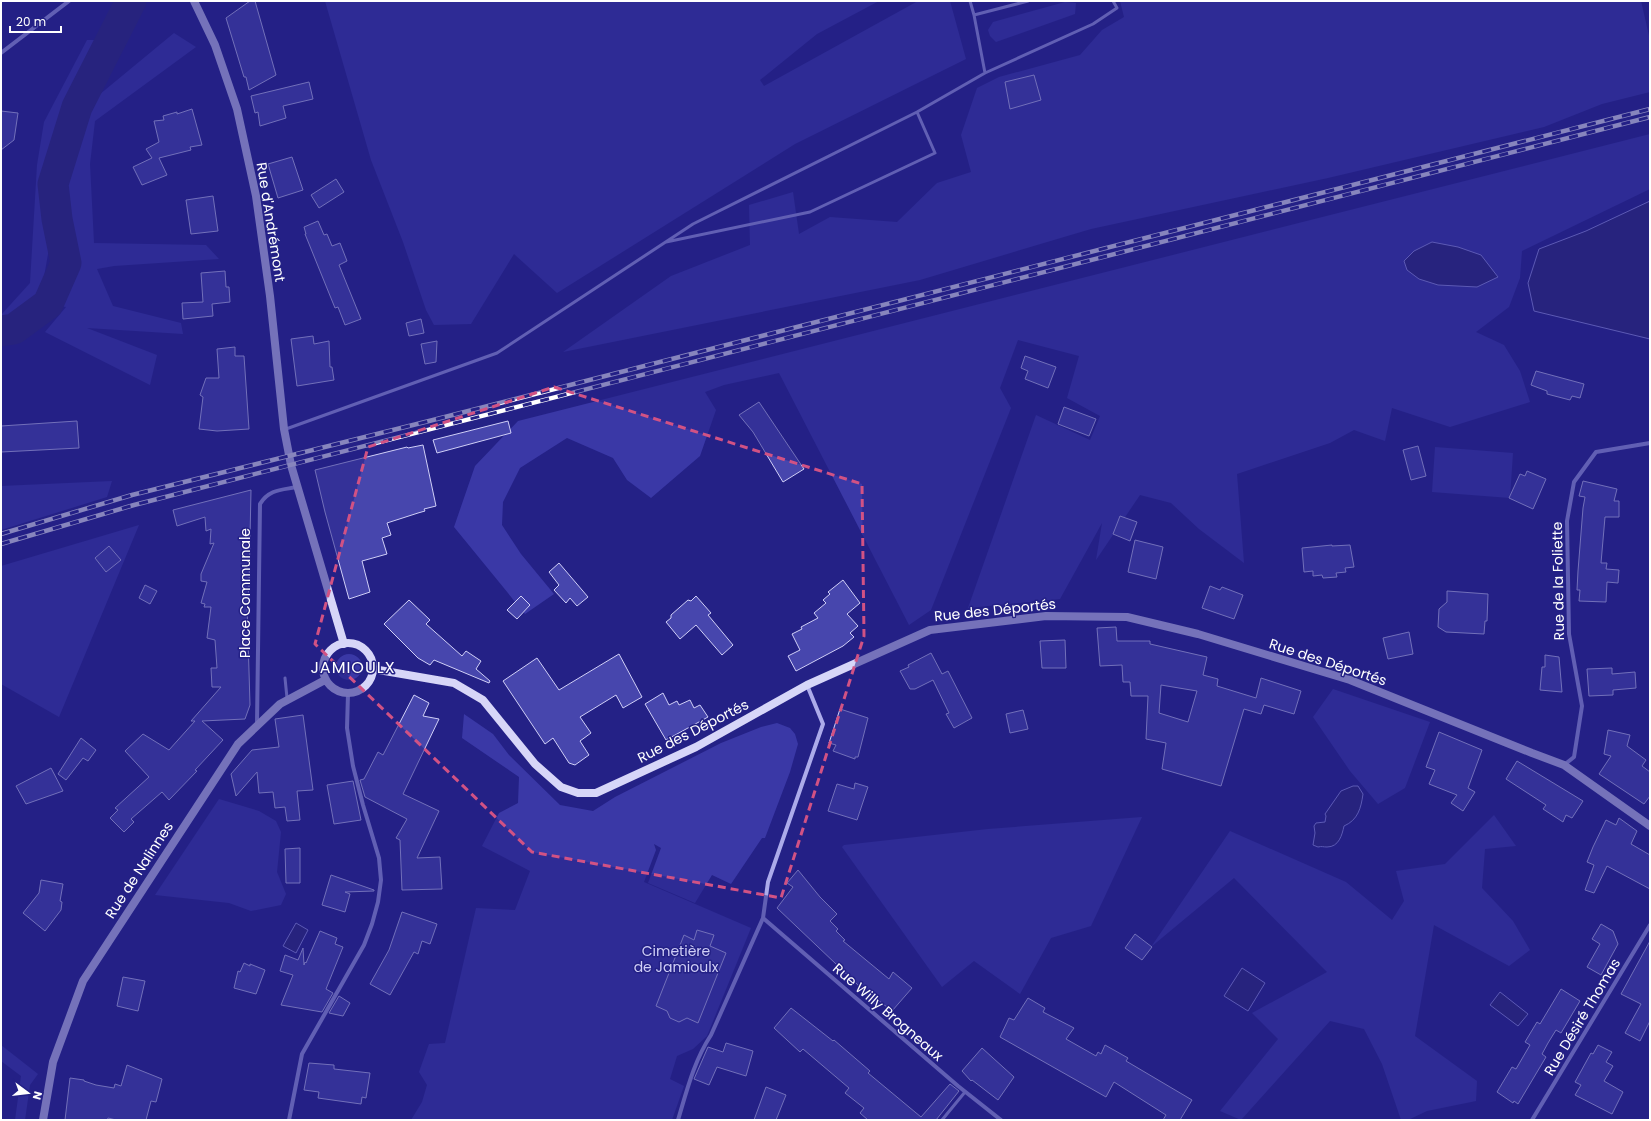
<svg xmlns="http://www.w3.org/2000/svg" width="1651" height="1121" font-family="Poppins,sans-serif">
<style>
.green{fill:#3a38a6}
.water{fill:#2a2674;stroke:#9f9eeb}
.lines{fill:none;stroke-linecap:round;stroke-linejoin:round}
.river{stroke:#2a2674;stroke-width:31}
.building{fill:#4746ad;stroke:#d0cff7;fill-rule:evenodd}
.lane{stroke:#acabea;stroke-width:3}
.street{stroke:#acabea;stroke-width:4}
.secondary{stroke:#d7d6f8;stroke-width:8}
.rail-casing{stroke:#fff;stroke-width:4.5}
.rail{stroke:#242186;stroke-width:3;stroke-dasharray:9;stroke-linecap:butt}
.marked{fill:none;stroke:#d15284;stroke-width:3;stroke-dasharray:8 5;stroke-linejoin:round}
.labels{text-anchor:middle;stroke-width:3;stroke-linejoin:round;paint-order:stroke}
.street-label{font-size:14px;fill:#fff;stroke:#242186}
.park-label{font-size:14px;fill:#d0cff7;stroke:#242186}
.quarter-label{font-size:16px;letter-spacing:1px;fill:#fff;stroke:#242186}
</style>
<rect width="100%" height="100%" fill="#242186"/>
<!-- green -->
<path class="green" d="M325,1h554l-62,33 -57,46 4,6 154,-85h32l16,58 -171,85 -238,149 -43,-39 -43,70 -37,1 -8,-15 -23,-68 -32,-82z
M1120,1h521l9,39v52l-48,12 -58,23 -216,51 -237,51 -171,51 -357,72 108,-76 79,-31 -1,-40 44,-13 6,42 31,-17 67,5 40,-39 34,-11 -10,-37 16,-47 22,-11 81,-22 22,-25 22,-13z
M1065,2l11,1 -1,11 -79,28 -6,-6 -2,-6 5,-8z
M174,33l22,14 -101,74 -5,43 4,79 112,2 13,14 -105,7 -17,3 16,37 68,17 2,11 -96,-6 70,27 -7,30 -105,-53 21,-25 -22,-4 22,-69 -3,-55 19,-70z
M87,40h10l-41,96 -8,118 -6,34 -35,38 -6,-5v-6l29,-32 7,-118 7,-43z
M1650,134v55l-128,62 -2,27 -11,29 -33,25 28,13 16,26 10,31 -80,25 -58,-19 -7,33 -31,-11 -24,13 -93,31 7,89 -45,-34 -28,-26 -31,-8 -44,65 6,-37 -42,76 -92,9 68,-193 54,25 10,-24 -33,-18 12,-42 -61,-16 -18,48 11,20 -80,202 -22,15 -130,-252 -55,12 -19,7 11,18 -16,46 -49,42 -24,-18 -14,-22 -46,-20 -47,30 -17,34 -1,23 19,29 33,40 -29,20 -71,-87 21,-61 43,-45z
M1435,447l78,6 -3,45 -78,-6z
M112,481l-5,16 -106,33v-44z
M139,525l-80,192 -58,-33v-118z
M336 667a13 13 0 1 1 26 0a13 13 0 1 1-26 0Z
M1333,689l97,33 -25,66 -27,16 -28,-33 -37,-54z
M464,714l29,20 16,21 51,50 33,6 22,-14 106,-54 40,-16 16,-4 13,5 5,6 3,10 -8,28 -25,66h-3l-31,46 -19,-9 -17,28 -47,-20 13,-35 -7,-4 2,6 -12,32 107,46 -44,108 -14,13 -16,7 -7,23 14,7 -12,34h-261l11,-18 5,-17 -8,-13 10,-28 16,-1 31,-135 39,2 15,-39 -48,-25 17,-33 19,-10 1,-26 -57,-39z
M219,799l40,12 17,10 5,11 -4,40 9,22 -5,11 -30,6 -22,-8 -74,-8z
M1494,815l22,31 -31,3 -3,39 31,33 17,29 -21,16 -75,-41 -19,111 62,45 -1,20 -49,10 -19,9h-7l-19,-56 -18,-35 -34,-8 -89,99 -21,-9 58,-72 -26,-26 75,-41 -93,-94 -83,69 79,-116 116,51 46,38 12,-19 -8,-30 49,-7z
M1142,817l-51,109 -40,12 -31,56 -46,-33 -32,26 -100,-140 2,-2 144,-16z
M1,1045l37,29 -8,11 -5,35h-10l6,-44 -20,-15z"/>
<!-- water -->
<path class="water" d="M1650,201v138l-116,-28 -6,-28 11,-34 47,-18z
M1432,242l26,5 23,8 17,22 -21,10 -39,-2 -19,-6 -12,-9 -3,-9 10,-10z
M1353,786h5l5,8c-2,14 -5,26 -19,32 -2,9 -5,21 -17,21 -4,0 -5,-1 -9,0l-5,-2 2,-12 -1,-7 2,-3 9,-1 1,-6 -1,-2 16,-23z
M296,923l12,7 -12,23 -13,-7z
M1242,968l23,15 -17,28 -24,-15z
M1500,992l28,22 -10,12 -28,-21z"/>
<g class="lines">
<!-- river -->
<path class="river" d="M1,331l13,-2 34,-25 18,-41 -9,-44 -4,-35 24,-77 54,-106"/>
</g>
<!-- building -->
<path class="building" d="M250,1h5l21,74 -27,15 -3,-13h-2l-18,-59z
M1034,75l7,25 -31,9 -5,-27z
M309,82l4,17 -30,7 3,12 -26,8 -2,-14 -3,1 -4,-17z
M192,109l10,36 -12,2 1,3 -32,8 8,17 -25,10 -9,-18 19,-9 -6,-9 13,-7 -5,-21 10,-1 -1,-4 14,-4v2z
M1,111l17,2 -4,27 -13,10z
M292,157l11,33 -25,8 -10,-34z
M336,179l8,13 -25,16 -8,-13z
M213,196l5,35 -27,3 -5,-34z
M318,221l6,14 3,-1 5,12 8,-3 7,18 -8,4 22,54 -16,6 -7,-18 -3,1 -30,-74h1l-2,-7z
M225,271l1,16h3l1,15 -18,2 1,12 -30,3 -1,-16 21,-1 -2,-29z
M421,319l3,14 -15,3 -3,-13z
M313,336l1,8 15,-3 1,26h2l2,13 -37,6 -6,-47z
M437,341l-1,21 -11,2 -4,-20z
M235,347v9h9l5,73 -32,2 -18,-2 4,-32 -3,-2 6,-17h13l-2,-29z
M1025,356l31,11 -8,21 -23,-9 3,-8 -7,-3z
M1536,371l48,13 -4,14 -8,-2 -2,4 -23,-6v-3l-16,-6z
M759,402l45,67 -21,13 -30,-50 -14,-17z
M1064,407l32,12 -7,17 -31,-12z
M77,421l2,27 -78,4v-26z
M508,421l3,12 -74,20 -4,-13z
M423,445l13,61 -12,3 1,2 -7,2 -31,10 4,12 -9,3 5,16 -25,7 8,31 -21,7 -24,-87 -10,-42 92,-23 1,1z
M1418,446l8,30 -15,4 -8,-30z
M1527,471l19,8 -13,30 -24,-11 11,-24 5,2z
M1583,481l34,8 -3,12h5v16h-14l-4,46h6l-1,6 13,1 -1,13 -11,-1 -1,20 -27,-1 1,-11h-3l1,-19 5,-63 2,-11 -6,-1z
M251,490l-2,98 -2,16 3,101 -5,14 -43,2 21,19 -28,30 2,1 -28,29 -7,-8 -31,27 3,3 -10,10 -14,-14 8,-8 -3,-2 34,-31 -24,-26 18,-17 26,16 26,-29h-4l30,-34h-9l-1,-19h6l-2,-28 -8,-2 4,-31h-7l1,-3 -4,-1 6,-21 -6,-1v-7l13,-31 -4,1 1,-15 -5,2 -1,-14 -28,9 -4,-16z
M1120,516l17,6 -7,19 -17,-7z
M1135,540l28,7 -7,32 -28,-7z
M1332,545v1l18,-1 4,22 -9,1 1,4 -10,1 1,4 -14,1 -1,-3 -9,1v-5l-9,1 -2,-24z
M109,546l12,14 -15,12 -11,-14z
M559,563l29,34 -11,9 -7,-8 -4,5 -12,-13 5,-5 -10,-13z
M843,580l17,23 -13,11 11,12 -8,7 4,4 -11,9 -47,25 -8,-15 12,-6 -8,-16 10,-5 -1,-2 17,-9 -4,-5 12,-10 -3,-3 7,-6 -2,-2z
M145,585l12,6 -7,13 -11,-6z
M1210,586l10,4 2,-3 21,8 -9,24 -32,-11z
M1447,591l41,3 -1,27h-2l-1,13 -38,-2 -8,-5 1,-18 8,-7z
M521,596l9,9 -13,14 -10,-9z
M696,596l15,17 -3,2 25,30 -11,10 -26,-30 -16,14 -14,-17 5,-4v-3l17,-15 3,1z
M409,600l21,20 -4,4 36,32 4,-5 15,10 -5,8 14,12 -1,2 -55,-23 -4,5 -12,-7 -34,-34z
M1116,627l1,14h33v3l57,13 -4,18 15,4 -1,7 39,12 5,-20 40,13 -7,23 -30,-9 -3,9 -17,-5 -23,77 -59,-17 4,-26 -20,-4 2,-43h-17l-1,-14h-7l-1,-17 -22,1 -3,-38zM1161,685l36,6 -9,31 -29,-9z
M1409,632l4,22 -25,5 -5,-21z
M1065,640l1,28h-24l-2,-27z
M931,653l11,21 6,-3 24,47 -18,10 -8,-14 3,-1 -16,-33 -18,9h-5l-10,-18 9,-4 -1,-2z
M619,654l23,43 -19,11 -7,-13 -36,22 11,16 -11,8 9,14 -14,10 -6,-2 -16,-25 -8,6 -42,-63 34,-23 22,32z
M1545,655l14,2 3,35 -22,-2 2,-23h3z
M1612,668v6l23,-2 1,16 -23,2v5l-24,1 -2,-27z
M663,693l6,12 8,-4 2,4 11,-5 4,8 6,-3 8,12 -42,23 -21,-36z
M414,695l15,8 -6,13 16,3 -36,75 36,17 -22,47 23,-1 2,32 -40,1 -2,-50 -4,-2 11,-19 -42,-22 -5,-17 4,-1 14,-27 5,3z
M840,709l28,9 -10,39h-3v2l-22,-8 3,-6 -7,-2z
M1023,710l5,19 -18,4 -4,-19z
M303,715l10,75 -16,1 3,29 -13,1 -2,-14 -10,1 -2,-16 -14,1 -2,-21 -21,24 -5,-22 21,-24 27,-3 -4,-28z
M1608,730l22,5 -3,11 19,14 -4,6 8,6v24l-6,8 -45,-30 12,-18 -7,-2z
M1439,732l43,18 -14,38 7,4 -12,19 -12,-8 6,-8 -28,-11 6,-14 -9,-3z
M81,738l15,12 -8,11 -5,-3 -17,22 -8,-6z
M1517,761l66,40 -11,17 -6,-3 -3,7 -20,-13 3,-4 -40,-26z
M51,768l12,23 -37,13 -10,-18z
M353,781l8,39 -27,4 -7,-39z
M855,783l13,4 -11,33 -29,-9 9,-27 17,5z
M1619,818l18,13 -6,13 19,11v34l-43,-23 -13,27 -9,-3 9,-25 -7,-3 6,-15 13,-27 10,5z
M300,848v35h-14l-1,-34z
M798,870l22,27 17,17 -7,7 8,8 -2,2 9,9 -2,1 46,38 4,-7 19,16 -20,23 -14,-11 -3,4 -19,-21 -79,-75 16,-21 -6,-4z
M331,875l43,15v1l-29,1 5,2 -5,18 -23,-7z
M41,880l22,4 -3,17 2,1 -1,8 -16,21 -22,-18 16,-20z
M402,912l35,12 -7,20 -8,-3 -4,13 -4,-2 -24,43 -20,-11 19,-34z
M1601,924l12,7 5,13 -17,31 -14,-8 13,-23 -8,-5z
M697,930l17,5 -4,11 16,7 -28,70 -11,-5 -8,4 -9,-4 -3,-7 -11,-5 28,-71 10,5z
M320,931l17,7 -2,6 8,3 -17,42 7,4 -11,19 -41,-7 12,-30 -13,-4 5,-16 13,5 5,-12 1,17 1,-3 1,1z
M1135,934l17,13 -10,13 -17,-12z
M1650,941v80l-10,20 -15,-8 16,-29 -20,-10z
M244,963l6,3v-2l15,6 -9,24 -22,-6 4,-17 2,1z
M123,977l22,4 -7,30 -21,-5z
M1561,989l19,12 -19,32 -5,-3 -8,13 -6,11 4,3 -28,47 -4,-3 -1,2 -16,-11 15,-25 4,2 14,-24 -5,-3 12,-20 3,2z
M339,996l11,7 -7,13 -14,-3z
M1028,998l17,10 -2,4 31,16 -8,11 30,17 2,-4 3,2 4,-9 23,13 -2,3 66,39 -12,20h-17l3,-5 -52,-33 -8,15 -106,-60 9,-19 5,2z
M791,1008l42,33 1,-1 36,31 -2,2 53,44 29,-33 9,7 -23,29h-68l-8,-7 4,-5 -19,-15 4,-5 -46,-39 -3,3 -26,-24z
M726,1043l27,8 -7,25 -29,-9 -8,18 -15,-6 14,-32 15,5z
M1598,1045l14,7 -6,10 7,4 -9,15 19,11 -11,22 -37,-19 6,-10 -6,-3 16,-29 2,1z
M982,1048l32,29 -16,23 -26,-20 -1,1 -9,-10z
M309,1063l25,2v4l36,4 -4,25 -4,-1 -1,7 -43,-6 1,-6 -15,-2z
M127,1065l35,14 -6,23 -5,-1 -5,19h-30l-8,-2 -1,2h-42l5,-42 14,2v1l12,4 18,3 1,-4 6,2z
M766,1087l20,8 -10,25h-22z"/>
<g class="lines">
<!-- lane -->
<path class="lane" d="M970,1l4,14
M985,73l-11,-58 54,-14
M666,242l144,-30 125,-59 -18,-41
M286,429l211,-76 196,-129 224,-112 68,-39 108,-49 24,-16 -4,-7
M285,678l2,20
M942,1120l23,-28"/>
<!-- street -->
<path class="street" d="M1,53l68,-52
M807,685l16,39 -55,158 -5,36 195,168 43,34
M257,724l3,-220c9,-15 22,-14 37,-17
M1564,765l10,-8 8,-51 -13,-72 -2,-113 7,-39 22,-30 54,-9
M289,1120l13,-66 62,-109 8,-21 6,-22 3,-22 -2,-22 -16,-53 -10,-39 -6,-38 1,-34
M678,1120c9,-30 16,-59 33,-85l52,-117
M1532,1120l118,-195"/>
<!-- secondary -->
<path class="secondary" d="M194,1l21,44 22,64 19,87 14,100 14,133 7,36 53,179
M323 668a25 25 0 1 1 50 0a25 25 0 1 1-50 0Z
M373,669l81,14 29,17 52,64 26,23 17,6h18l100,-46 111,-62 123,-55 116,-14 81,1 71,17 152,46 182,73 32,12 86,61
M43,1120l10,-58 30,-81 155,-237 42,-40 45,-24"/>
<!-- rail casing -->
<g class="rail-casing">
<path id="rail" d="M1,534l131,-39 301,-75 1217,-311
M1,544l133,-39 1516,-388"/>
</g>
<!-- rail -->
<use href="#rail" class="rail"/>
</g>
<!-- marked area -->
<path d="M0 0H1651V1121H0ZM554,387l308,97 2,152 -83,262 -249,-46 -217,-208 53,-197z" fill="#242186" fill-opacity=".55" fill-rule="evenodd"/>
<path class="marked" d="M554,387l308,97 2,152 -83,262 -249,-46 -217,-208 53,-197z"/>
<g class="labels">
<!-- street labels -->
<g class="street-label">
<text transform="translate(271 222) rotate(81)" y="5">Rue d'Andrémont</text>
<text transform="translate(1558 581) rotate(-91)" y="5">Rue de la Foliette</text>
<text transform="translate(245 593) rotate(-90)" y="5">Place Communale</text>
<text transform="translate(995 610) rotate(-6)" y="5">Rue des Déportés</text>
<text transform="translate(1328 662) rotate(18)" y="5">Rue des Déportés</text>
<text transform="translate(693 731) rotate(-27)" y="5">Rue des Déportés</text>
<text transform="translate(139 870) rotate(-57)" y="5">Rue de Nalinnes</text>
<text transform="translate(888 1012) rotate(41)" y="5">Rue Willy Brogneaux</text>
<text transform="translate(1582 1017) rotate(-59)" y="5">Rue Désiré Thomas</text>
</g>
<!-- park labels -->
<g class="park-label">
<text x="676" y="956">Cimetière<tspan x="676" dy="16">de Jamioulx</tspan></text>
</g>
<!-- quarter labels -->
<g class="quarter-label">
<text x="353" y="673">JAMIOULX</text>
</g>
</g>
<!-- border -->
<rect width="1651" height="1121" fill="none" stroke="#ffffff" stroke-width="4"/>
<!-- north arrow -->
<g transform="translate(28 1093) rotate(105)" stroke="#242186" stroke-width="3" paint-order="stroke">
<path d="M0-3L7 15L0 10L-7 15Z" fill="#ffffff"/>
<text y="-6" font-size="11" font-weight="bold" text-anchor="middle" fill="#ffffff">N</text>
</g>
<!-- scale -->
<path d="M10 26v6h51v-6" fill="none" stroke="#ffffff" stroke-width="2"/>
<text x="16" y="26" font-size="12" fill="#ffffff" stroke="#242186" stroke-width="3" paint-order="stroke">20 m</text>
</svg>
